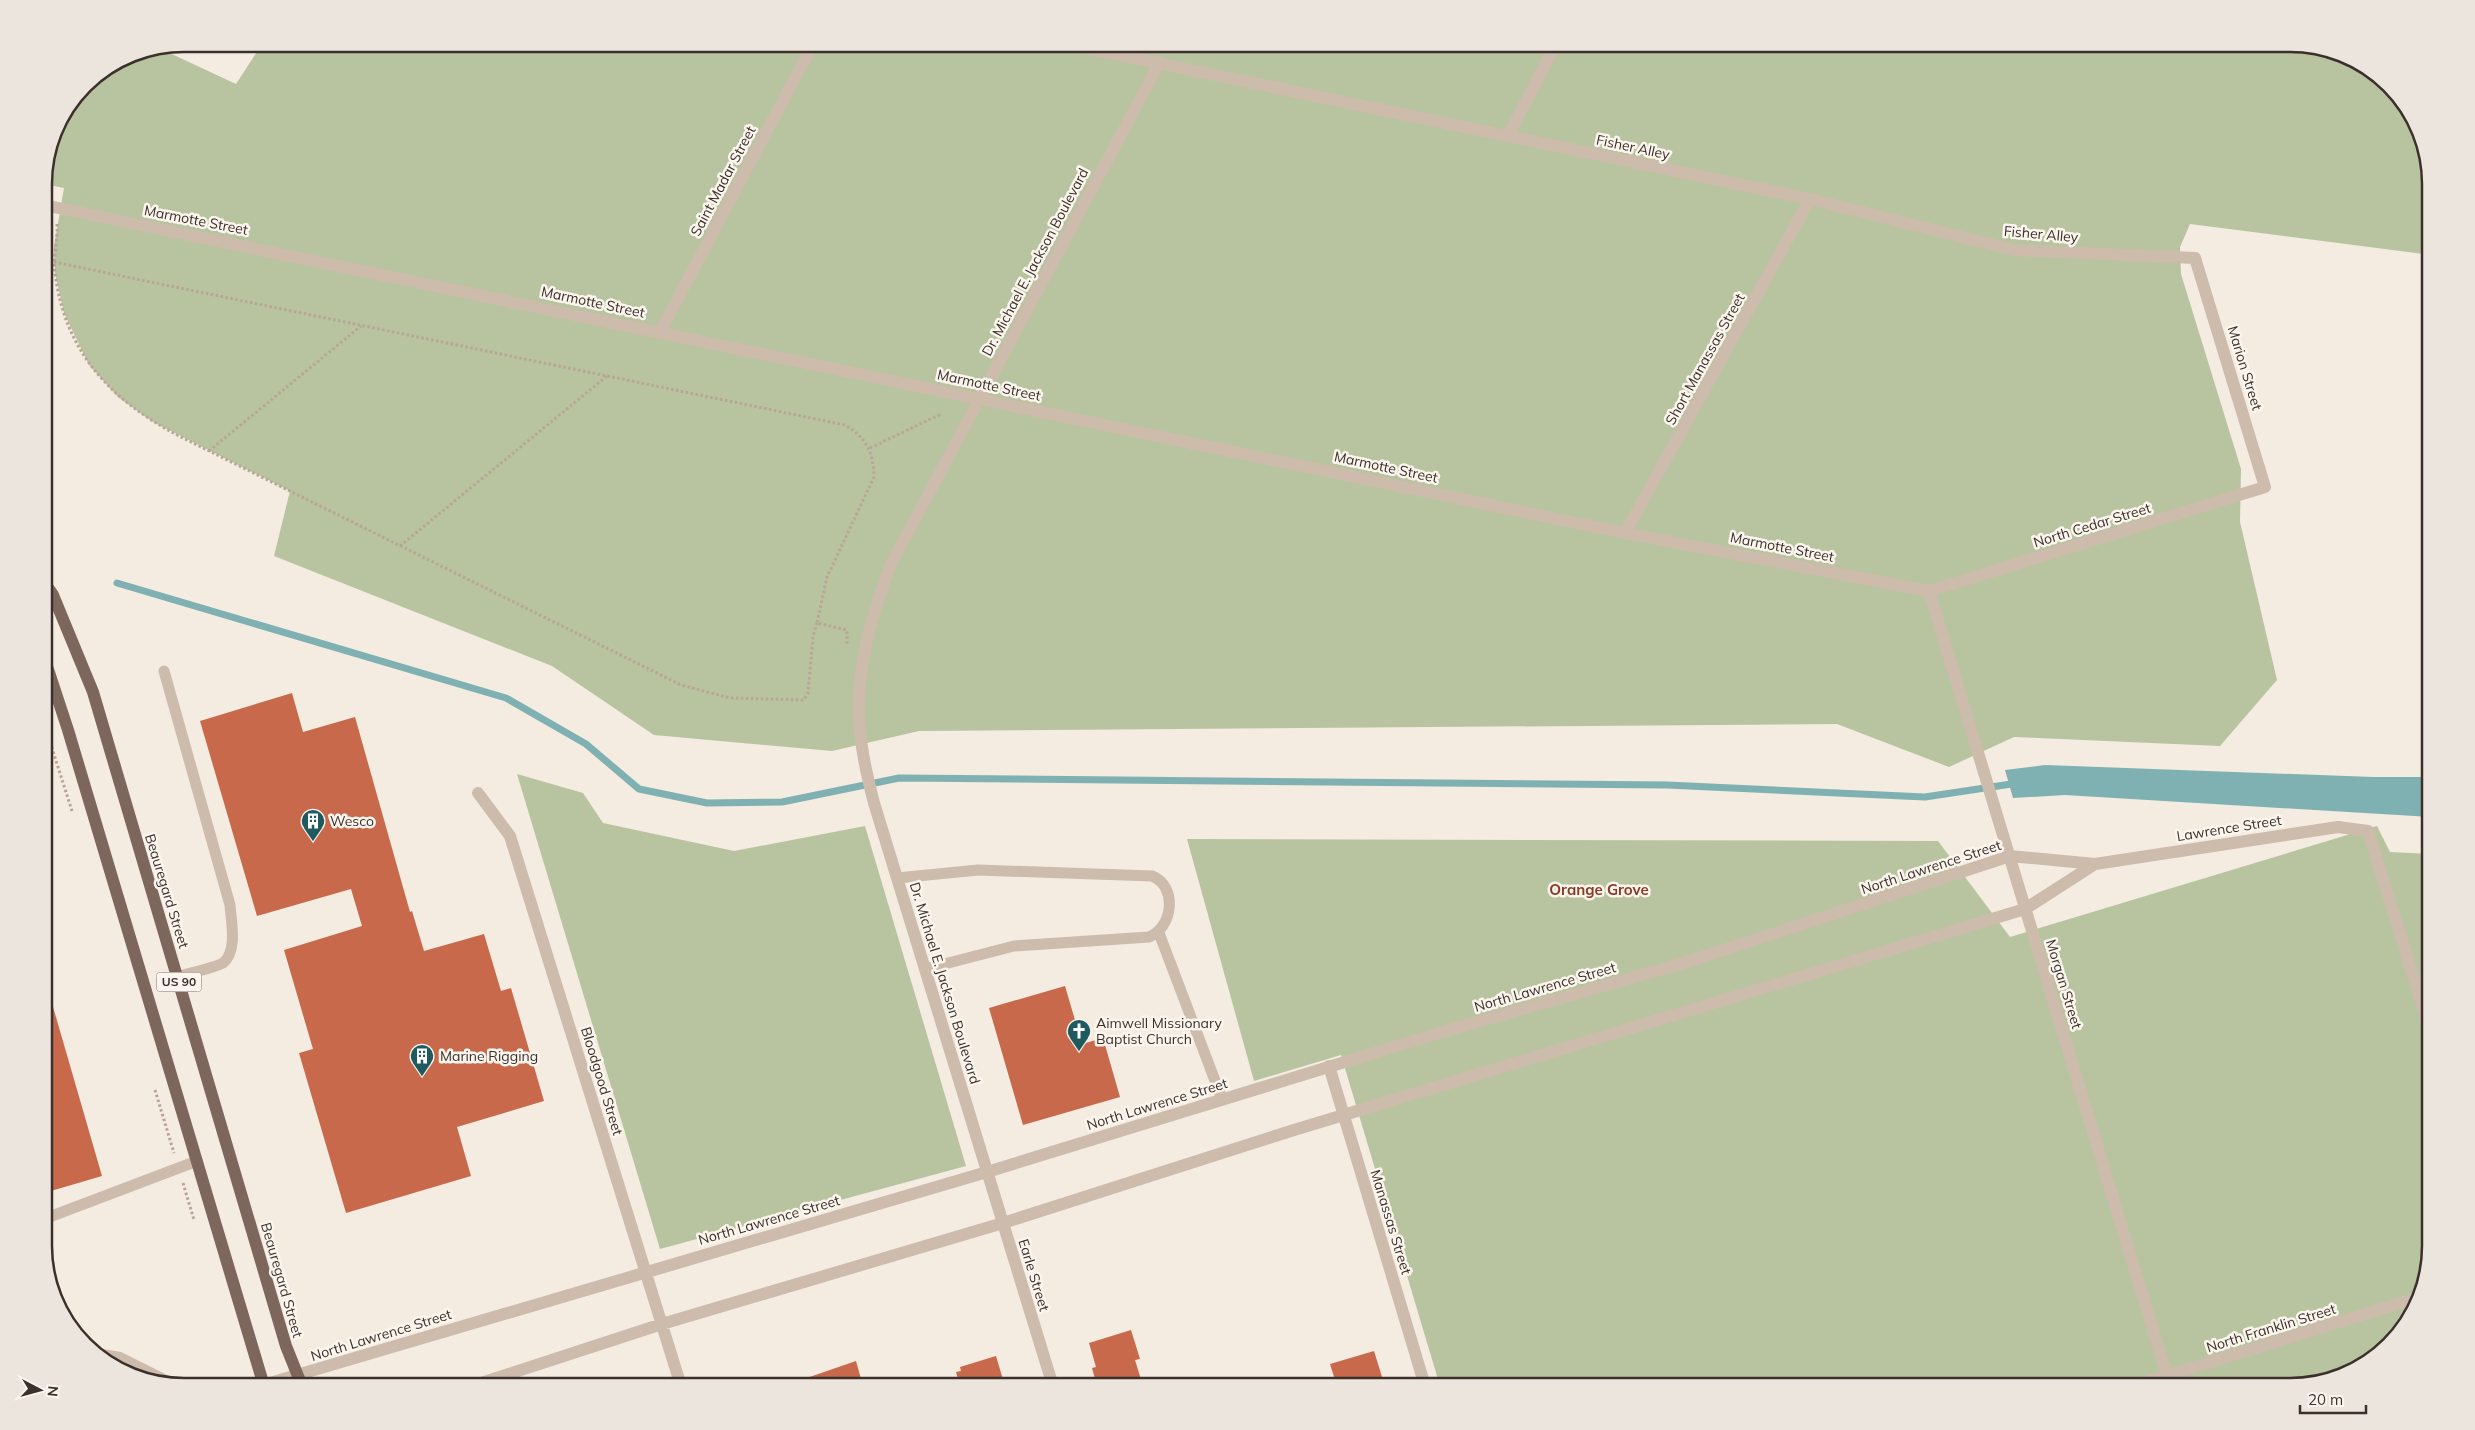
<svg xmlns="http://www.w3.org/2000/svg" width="2475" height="1430" font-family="Mulish,sans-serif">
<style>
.green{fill:#b8c4a0}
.water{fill:#7fb0b2}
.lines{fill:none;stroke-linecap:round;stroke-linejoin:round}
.stream{stroke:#7fb0b2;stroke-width:7}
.building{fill:#c8694b}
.path{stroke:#b9a596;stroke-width:3;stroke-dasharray:2.5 2.5;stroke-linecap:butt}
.service{stroke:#cdbbac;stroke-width:11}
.minor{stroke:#cdbbac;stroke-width:12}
.tertiary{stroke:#cdbbac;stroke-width:12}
.primary{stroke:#7d675c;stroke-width:12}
.labels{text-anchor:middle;stroke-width:5;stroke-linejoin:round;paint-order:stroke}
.shield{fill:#fbf5ee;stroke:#756b66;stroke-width:1}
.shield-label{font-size:12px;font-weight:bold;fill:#3b302b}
.street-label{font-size:14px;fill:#3b302b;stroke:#fbf5ee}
.poi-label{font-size:14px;fill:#3b302b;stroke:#fbf5ee;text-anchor:start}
.neighbourhood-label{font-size:15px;font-weight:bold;fill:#8c3b22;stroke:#fbf5ee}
.rim{fill:none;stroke:#3b302b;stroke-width:2.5}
</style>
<rect width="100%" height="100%" fill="#f4ebe1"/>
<!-- green -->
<path class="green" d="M262,44h2028l70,19 48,44 23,69v79l-241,-31 -10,23 1,27 60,195 -1,53 37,158 -57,66 -206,-9 -65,30 -112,-43 -918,7 -87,20 -178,-16 -102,-69 -278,-110 16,-65 -137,-69 -35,-25 -29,-32 -25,-52 -9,-40 -1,-26 10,-59 -20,-4 11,-53 30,-46 46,-31 30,-5 75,35z
M517,774l66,19 20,30 131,28 131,-25 101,340 -306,83z
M2377,826l13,26 41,2v391l-19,70 -51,52 -71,19h-850l-99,-331 -87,26 -67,-242 751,2 72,96z"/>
<!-- water -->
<path class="water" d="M2045,765l328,12h58v40l-366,-22 -52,3 -8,-28z"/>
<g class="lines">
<!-- stream -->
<path class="stream" d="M117,583l389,115 80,46 53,45 68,14 75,-1 117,-24 768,7 258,12 93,-14"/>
</g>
<!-- building -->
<path class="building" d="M292,693l11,39 52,-15 55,195 2,-1 12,40 60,-17 17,57 10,-3 33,113 -87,26 14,49 -125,37 -47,-160 14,-4 -29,-99 78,-24 -11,-37 -94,27 -57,-195z
M1065,986l17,58 21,-6 17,59 -97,28 -34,-117z
M44,993h5l53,183 -58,17z
M1131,1330l9,29 -5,1 8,26h-46l-5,-18 4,-1 -7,-24z
M1374,1351l9,29 -6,2 1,4h-41l-7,-22z
M996,1356l8,27 -12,3h-32l-4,-14 5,-1 -1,-4z
M856,1361l7,25h-67l-1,-4z"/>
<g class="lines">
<!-- path -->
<path class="path" d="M57,224c1,15 -4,33 -2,49 10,80 56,127 124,163l502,249 49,13 74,2 4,-7 5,-56 4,-14
M54,262l791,163c22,13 28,27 29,52l-47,100 -10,46 30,7v14
M870,448l71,-34
M209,451l152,-125
M400,546l207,-170
M44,723l28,88
M155,1090l19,63
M183,1183l11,37"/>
<!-- service -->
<path class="service" d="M164,671l66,234c1,16 8,46 -7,58 -6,4 -37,11 -46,14
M897,878l81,-8 174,6c26,10 21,52 -3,61l-135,9 -89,23
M1159,933l63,166
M44,1219l153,-58"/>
<!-- minor -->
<path class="minor" d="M1508,136l48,-92
M44,205l1581,328 304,58 336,-104 -70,-229 -181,-8 -204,-51 -744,-155
M660,332l153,-288
M1625,533l185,-334
M1929,591l241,795
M478,793l32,43 171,550
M1329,1066l96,320
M102,1355l18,3 46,23
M297,1375l690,-203 452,-139 248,-71 323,-106 85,8 243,-37 30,4 63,202
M472,1386l190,-62 341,-101 291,-93 731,-221 70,-45
M1053,1386l-179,-583c-8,-31 -15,-62 -15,-94 -1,-50 15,-99 32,-145l269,-502
M2133,1386l284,-88"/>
<!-- tertiary -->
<path class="tertiary" d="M260,1386l37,-11"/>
<!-- primary -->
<path class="primary" d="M44,582l9,13 40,97 193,654 16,40
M44,657l24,73 196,656"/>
</g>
<!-- icons -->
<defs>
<g id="building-pin" transform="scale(1.25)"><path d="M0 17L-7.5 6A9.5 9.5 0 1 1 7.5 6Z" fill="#1f5a5e" stroke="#fbf5ee"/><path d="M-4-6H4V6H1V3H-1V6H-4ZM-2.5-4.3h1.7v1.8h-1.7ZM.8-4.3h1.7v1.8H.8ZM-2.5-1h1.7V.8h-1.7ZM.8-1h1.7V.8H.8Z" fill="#fff"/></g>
<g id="church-pin" transform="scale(1.25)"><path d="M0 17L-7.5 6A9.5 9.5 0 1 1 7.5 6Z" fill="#1f5a5e" stroke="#fbf5ee"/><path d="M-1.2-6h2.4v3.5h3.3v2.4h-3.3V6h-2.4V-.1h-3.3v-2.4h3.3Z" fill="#fff"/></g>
</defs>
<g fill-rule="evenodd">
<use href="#building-pin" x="313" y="821"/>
<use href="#church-pin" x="1079" y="1031"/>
<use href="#building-pin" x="422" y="1056"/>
</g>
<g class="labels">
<!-- shield labels -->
<rect class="shield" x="156.5" y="972.5" width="45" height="19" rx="4"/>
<g class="shield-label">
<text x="179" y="986">US 90</text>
</g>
<!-- street labels -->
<g class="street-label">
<text transform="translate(1633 147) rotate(12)" y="5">Fisher Alley</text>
<text transform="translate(723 181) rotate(-62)" y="5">Saint Madar Street</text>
<text transform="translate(196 220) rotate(11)" y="5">Marmotte Street</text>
<text transform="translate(2041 234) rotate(5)" y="5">Fisher Alley</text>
<text transform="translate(1035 262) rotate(-62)" y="5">Dr. Michael E. Jackson Boulevard</text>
<text transform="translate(593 302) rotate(12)" y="5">Marmotte Street</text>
<text transform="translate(1705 359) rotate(-61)" y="5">Short Manassas Street</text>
<text transform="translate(2245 368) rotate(73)" y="5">Marion Street</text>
<text transform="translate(989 385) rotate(12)" y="5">Marmotte Street</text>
<text transform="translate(1386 467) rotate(12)" y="5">Marmotte Street</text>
<text transform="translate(2092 525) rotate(-17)" y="5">North Cedar Street</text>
<text transform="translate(1782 547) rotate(11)" y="5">Marmotte Street</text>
<text transform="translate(2229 828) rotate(-9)" y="5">Lawrence Street</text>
<text transform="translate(1931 867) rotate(-18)" y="5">North Lawrence Street</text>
<text transform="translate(167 891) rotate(73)" y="5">Beauregard Street</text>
<text transform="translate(945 983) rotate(73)" y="5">Dr. Michael E. Jackson Boulevard</text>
<text transform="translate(2064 984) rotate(73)" y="5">Morgan Street</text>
<text transform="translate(1545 987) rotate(-16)" y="5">North Lawrence Street</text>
<text transform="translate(602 1081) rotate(73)" y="5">Bloodgood Street</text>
<text transform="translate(1157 1104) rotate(-17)" y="5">North Lawrence Street</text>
<text transform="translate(769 1220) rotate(-16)" y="5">North Lawrence Street</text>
<text transform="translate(1391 1222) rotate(73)" y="5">Manassas Street</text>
<text transform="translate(1034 1275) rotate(73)" y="5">Earle Street</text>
<text transform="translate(282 1280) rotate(74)" y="5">Beauregard Street</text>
<text transform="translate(2271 1328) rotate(-17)" y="5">North Franklin Street</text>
<text transform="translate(381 1335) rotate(-17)" y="5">North Lawrence Street</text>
</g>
<!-- poi labels -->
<g class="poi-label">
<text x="330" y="826">Wesco</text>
<text x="1096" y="1028">Aimwell Missionary<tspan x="1096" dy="16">Baptist Church</tspan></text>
<text x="440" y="1061">Marine Rigging</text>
</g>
<!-- neighbourhood labels -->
<g class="neighbourhood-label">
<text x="1599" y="895">Orange Grove</text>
</g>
</g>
<!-- crop -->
<path d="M0 0H2475V1430H0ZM184 52H2290A132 132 0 0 1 2422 184V1246A132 132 0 0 1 2290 1378H184A132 132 0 0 1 52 1246V184A132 132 0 0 1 184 52Z" fill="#ece5de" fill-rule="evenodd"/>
<path class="rim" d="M184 52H2290A132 132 0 0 1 2422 184V1246A132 132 0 0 1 2290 1378H184A132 132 0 0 1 52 1246V184A132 132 0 0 1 184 52Z"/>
<!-- north arrow -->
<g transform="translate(40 1390) rotate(96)" stroke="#fbf5ee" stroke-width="4" paint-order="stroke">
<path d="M0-4L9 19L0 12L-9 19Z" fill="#3b302b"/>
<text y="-8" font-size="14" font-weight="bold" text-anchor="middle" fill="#3b302b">N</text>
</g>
<!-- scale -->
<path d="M2300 1405v8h66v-8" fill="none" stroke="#3b302b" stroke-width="2.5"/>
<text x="2308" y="1405" font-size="15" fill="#3b302b" stroke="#fbf5ee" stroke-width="4" paint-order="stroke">20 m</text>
</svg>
